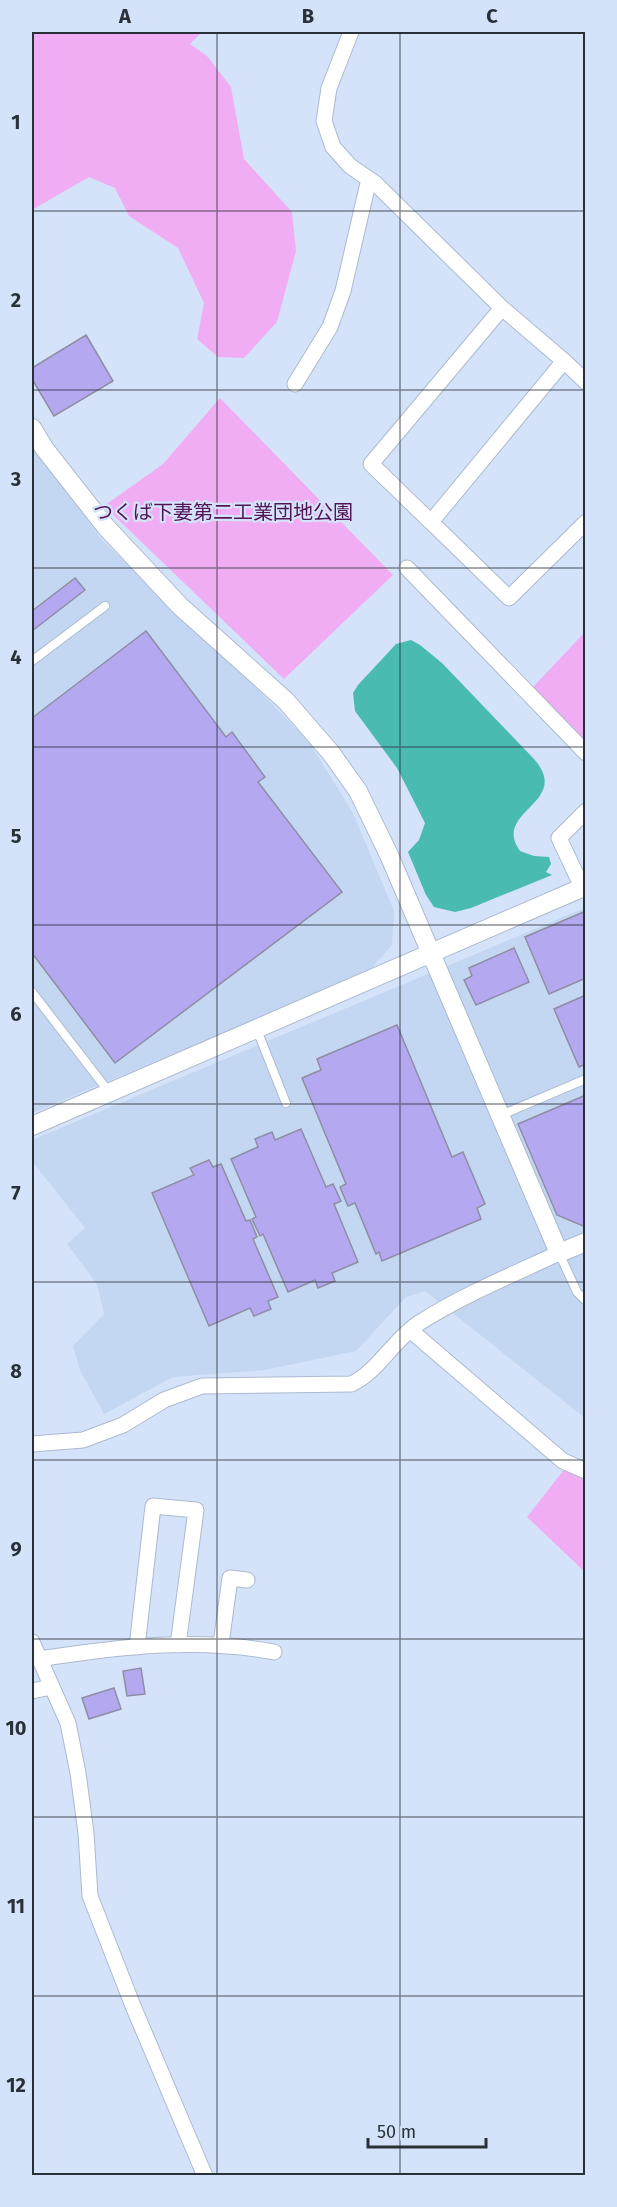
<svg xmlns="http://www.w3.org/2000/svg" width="617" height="2207" font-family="'Fira Sans','Noto Sans JP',sans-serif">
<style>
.built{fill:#c3d7f2}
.green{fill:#f1adf3}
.water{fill:#4abbb1}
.building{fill:#b4a9f1;stroke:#8f8da4;stroke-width:1.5}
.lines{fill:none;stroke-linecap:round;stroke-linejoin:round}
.service-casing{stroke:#abbacf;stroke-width:10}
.minor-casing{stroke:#abbacf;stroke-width:17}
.tertiary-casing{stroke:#abbacf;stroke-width:20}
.service{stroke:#fff;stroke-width:8}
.minor{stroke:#fff;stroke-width:15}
.tertiary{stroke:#fff;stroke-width:18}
.grid{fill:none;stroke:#2a3038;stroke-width:1.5;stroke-opacity:0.55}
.labels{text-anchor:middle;stroke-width:4.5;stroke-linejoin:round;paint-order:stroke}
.park-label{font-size:20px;fill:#531457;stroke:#d4e3f9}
.neatline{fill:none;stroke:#2a3038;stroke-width:2}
.grid-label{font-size:20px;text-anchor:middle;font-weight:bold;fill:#2a3038}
</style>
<rect width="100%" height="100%" fill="#d4e3f9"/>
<!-- built -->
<path class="built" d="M32,442l69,97 139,132 69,71 44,71 41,98 -2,34 -24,27 -336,141z
M585,908v510l-160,-127 -19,6 -50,54 -91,19 -92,7 -69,37 -24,-44 -7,-24 31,-32 -7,-30 -30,-40 18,-16 -53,-67v-21z"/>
<!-- green -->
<path class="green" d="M35,32h167l-12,12 17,12 24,31 13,72 48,53 4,39 -19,71 -33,36 -26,-1 -21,-18 7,-36 -26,-55 -49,-32 -14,-28 -26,-11 -57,33v-177z
M220,398l173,177 -109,104 -180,-173 59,-42z
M585,632v109l-52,-54z
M566,1467l19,10v95l-58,-55z"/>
<!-- water -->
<path class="water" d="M411,640l9,5 22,18 92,96c39,44 -43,52 -14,92l14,5 15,1 2,7 -5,8 6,3 -81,33 -16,4 -21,-5 -8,-12 -18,-43 11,-12 6,-17 -28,-55 -42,-57 -2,-18 5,-8 38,-41z"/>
<!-- building -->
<path class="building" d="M86,335l27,46 -59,35 -22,-37v-11z
M75,578l10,12 -53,41v-20z
M146,631l80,106 6,-5 33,45 -7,5 84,110 -227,171 -83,-110v-235z
M586,911v67l-37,16 -24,-57z
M514,948l15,34 -53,23 -12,-25 8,-4 -3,-8z
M586,995v69l-7,3 -25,-58z
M397,1025l55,132 11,-5 22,52 -8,4 4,11 -99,42 -3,-9 -3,2 -21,-51 -7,3 -8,-19 6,-3 -44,-106 19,-8 -4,-11z
M586,1095v129l-3,2 -26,-11 -39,-91z
M301,1129l25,58 7,-3 8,17 -7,3 24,58 -26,11 3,8 -17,7 -3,-8 -27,12 -25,-58 -3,2 -8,-17 4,-2 -25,-58 27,-12 -3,-8 17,-7 3,8z
M209,1160l4,7 8,-3 25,57 4,-1 7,17 -4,2 25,58 -10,4 3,8 -17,7 -4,-8 -41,18 -57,-133 42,-18 -4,-7z
M141,1668l4,26 -18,2 -4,-25z
M114,1688l7,21 -32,10 -7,-21z"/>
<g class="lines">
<!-- service casing -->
<g class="service-casing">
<path id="service" d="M32,661l73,-55
M32,992l77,100
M257,1030l29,73
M501,1115l85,-36
M559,1253l18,39 9,9"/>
</g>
<!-- minor casing -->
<g class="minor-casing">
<path id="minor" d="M351,32l-22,56 -5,33 9,26 17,19 26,18 126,124
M502,308l62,53 -133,161 -60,-58z
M564,361l22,21
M295,384l35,-57 13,-36 26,-112
M431,522l78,76 77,-76
M407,568l179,185
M582,887l-23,-49 27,-27
M410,1330l153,131 23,10
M32,1444l51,-4 40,-15 41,-25 38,-14 149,-2c26,-11 43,-45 68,-61 44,-28 93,-48 140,-70
M32,1642l36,81 10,50 8,60 4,63 43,110 72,170
M221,1644l9,-66 17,2
M137,1647l16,-141 43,4 -18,135
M39,1659c78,-12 157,-22 235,-7
M32,1691l19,-4"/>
</g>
<!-- tertiary casing -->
<g class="tertiary-casing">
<path id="tertiary" d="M32,428l12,20 62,79 74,79 106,95 45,52 27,38 31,64 170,398 27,-11
M32,1126l554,-240"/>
</g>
<!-- service -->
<use href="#service" class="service"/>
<!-- minor -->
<use href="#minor" class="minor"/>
<!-- tertiary -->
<use href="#tertiary" class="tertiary"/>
</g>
<!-- grid -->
<path class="grid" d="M217,32v2144M400,32v2144M32,211h554M32,390h554M32,568h554M32,747h554M32,925h554M32,1104h554M32,1282h554M32,1460h554M32,1639h554M32,1817h554M32,1996h554"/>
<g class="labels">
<!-- park labels -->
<g class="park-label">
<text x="223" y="519">つくば下妻第二工業団地公園</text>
</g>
</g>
<!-- border -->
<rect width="617" height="2207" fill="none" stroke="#d4e3f9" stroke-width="66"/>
<!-- scale -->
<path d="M368 2138v9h118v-9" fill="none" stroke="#2a3038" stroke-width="3"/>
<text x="377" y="2138" font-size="18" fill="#2a3038" stroke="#d4e3f9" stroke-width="4.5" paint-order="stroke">50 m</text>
<rect x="33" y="33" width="551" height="2141" class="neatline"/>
<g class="grid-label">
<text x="125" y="23">A</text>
<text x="308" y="23">B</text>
<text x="492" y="23">C</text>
<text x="16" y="129">1</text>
<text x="16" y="307">2</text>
<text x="16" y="486">3</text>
<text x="16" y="664">4</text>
<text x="16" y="843">5</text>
<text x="16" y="1021">6</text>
<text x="16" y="1200">7</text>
<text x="16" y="1378">8</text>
<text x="16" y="1556">9</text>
<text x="16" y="1735">10</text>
<text x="16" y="1913">11</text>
<text x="16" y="2092">12</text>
</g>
</svg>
